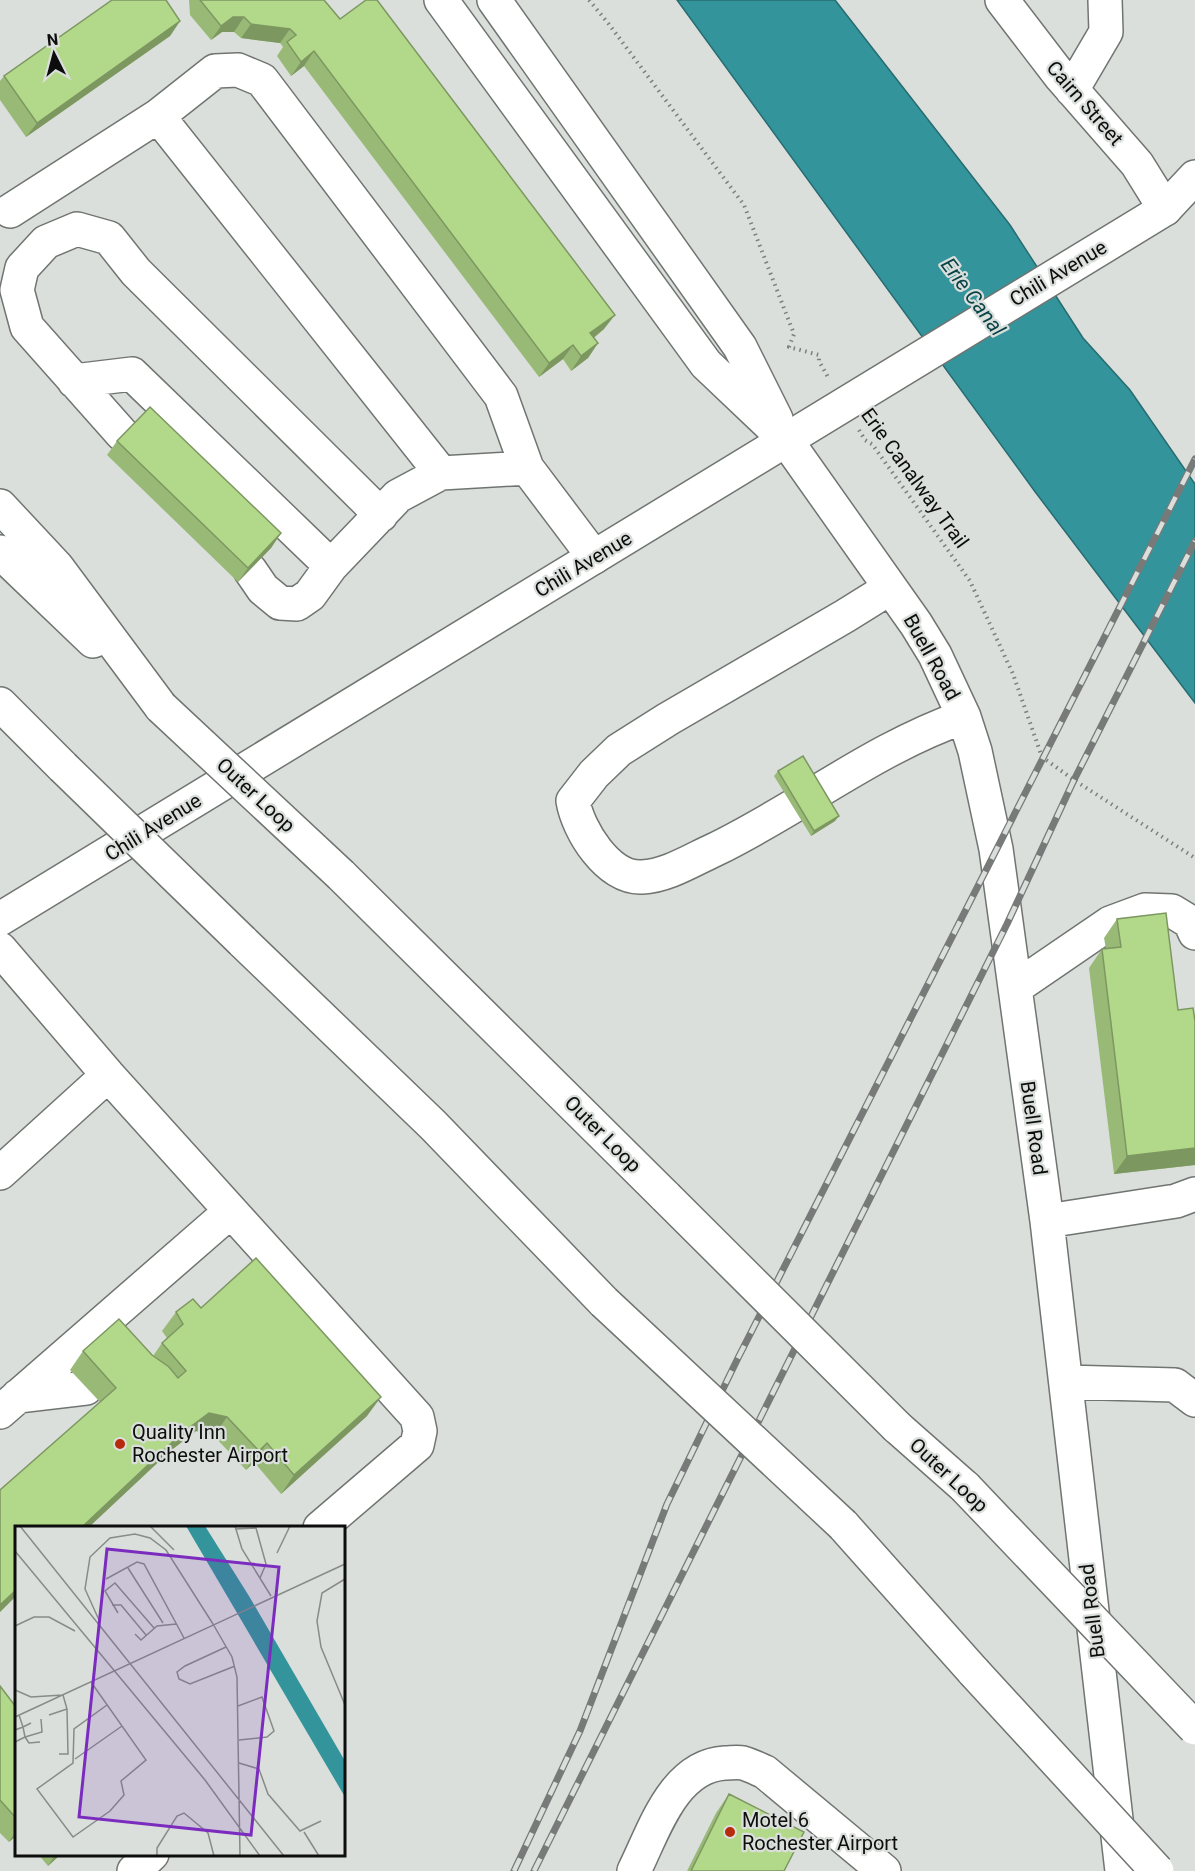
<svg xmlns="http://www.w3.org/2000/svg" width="1195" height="1871" font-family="Roboto,sans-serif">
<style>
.water{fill:#33949b;stroke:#276c70;stroke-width:1.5}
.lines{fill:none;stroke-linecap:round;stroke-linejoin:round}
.minor-casing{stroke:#707571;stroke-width:36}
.major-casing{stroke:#707571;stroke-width:36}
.highway-casing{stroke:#707571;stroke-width:36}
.path{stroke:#7c7f7d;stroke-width:4;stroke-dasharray:1.5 4.5;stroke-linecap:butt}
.minor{stroke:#fff;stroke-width:33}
.major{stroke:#fff;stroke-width:33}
.highway{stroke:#fff;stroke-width:33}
.rail-casing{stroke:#777a78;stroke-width:7}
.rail{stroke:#dadfdc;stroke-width:4.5;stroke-dasharray:14;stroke-linecap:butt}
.highway-bridge-casing{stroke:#707571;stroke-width:36;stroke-linecap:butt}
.highway-bridge{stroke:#fff;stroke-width:33}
.wall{fill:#99ba77}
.shaded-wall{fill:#7d9761}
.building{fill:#b2d88a;stroke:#7d9761;stroke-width:1.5}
.poi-dot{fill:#b62b0b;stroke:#dadfdc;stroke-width:2}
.labels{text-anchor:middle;stroke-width:4.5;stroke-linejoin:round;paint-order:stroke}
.street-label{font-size:20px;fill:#0c0d0c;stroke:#dadfdc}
.poi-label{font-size:20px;fill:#0c0d0c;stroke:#dadfdc;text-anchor:start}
.water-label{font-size:21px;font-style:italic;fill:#084347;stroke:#dadfdc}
.inset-road{fill:none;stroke:#888b89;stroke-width:1.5}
.view{fill:#7b2cbf;fill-opacity:0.15;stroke:#7b2cbf;stroke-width:3}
.inset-edge{fill:none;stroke:#0c0d0c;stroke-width:3}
</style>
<rect width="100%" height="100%" fill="#dadfdc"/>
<!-- water -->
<path class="water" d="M677,0h158l175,225 73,113 47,52 65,94v219l-159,-210z"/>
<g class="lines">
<!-- minor casing -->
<g class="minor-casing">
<path id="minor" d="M1002,0l59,77 76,87 28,45
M1072,90l34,-58 -1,-32
M158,116l283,357
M10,211l148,-95 57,-45 23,-1 24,10 239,316 26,72 67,89
M74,381l58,-7 199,192
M122,434l-95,-107 -10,-37 5,-22 24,-26 31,-13 32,9 27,34 245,243
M786,440l130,184 19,31 29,62 11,34 21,98 51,372 75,650
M250,570l13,19 17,14 17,1 13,-9 21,-29 67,-70 43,-23 86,-5
M890,588l-45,28 -177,103 -49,31 -25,24 -21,27c5,29 35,78 69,76 25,-1 50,-17 72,-27 85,-41 160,-102 250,-133
M0,949l108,126 309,342 3,14 -3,14 -97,83
M1015,988l95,-65 35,-13 27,1 18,11 5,11
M0,1173l108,-98
M1047,1221l129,-20 19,-7
M1066,1382l109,3 20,15
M18,1396l68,-8
M0,1412l231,-201
M134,1871l18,-17
M634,1871c20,-40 39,-105 91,-108 5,0 13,-1 18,0 7,2 15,6 22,9l119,99"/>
</g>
<!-- major casing -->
<g class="major-casing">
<path id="major" d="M0,919l1165,-710 30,-32"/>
</g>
<!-- highway casing -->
<g class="highway-casing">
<path id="highway" d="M441,0l265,364 80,76
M494,0l246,347 36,72
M0,506l57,61 104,140
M0,552l93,89
M0,704l63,63
M341,875l325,322
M242,941l191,184 171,177
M897,1427l68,60
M843,1525l131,147"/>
</g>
<!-- path -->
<path class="path" d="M589,0l19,23 136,182 50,129 -5,13 30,8v6l9,16
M859,430l6,10 7,4 98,137 43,93 29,83 32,23 121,78"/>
<!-- minor -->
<use href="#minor" class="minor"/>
<!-- major -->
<use href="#major" class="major"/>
<!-- highway -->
<use href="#highway" class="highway"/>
<!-- rail casing -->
<g class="rail-casing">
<path id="rail" d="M514,1871l66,-140 87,-227 71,-146 457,-899
M534,1871l473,-947 67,-144 121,-239"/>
</g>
<!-- rail -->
<use href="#rail" class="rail"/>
<!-- highway-bridge casing -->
<g class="highway-bridge-casing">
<path id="highway-bridge" d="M161,707l180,168
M63,767l179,174
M666,1197l231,230
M604,1302l239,223
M965,1487l230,241
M974,1672l183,199"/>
</g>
<!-- highway-bridge -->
<use href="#highway-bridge" class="highway-bridge"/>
</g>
<!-- wall -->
<path class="wall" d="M189,0h135l280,329 -10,9 4,5 -10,15 -17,13 -8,-12 -24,18 -235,-311 -13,10 -14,-20 6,-9 -3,-4 -39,-5 -7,-6h-12l-11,8 -21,-25z
M180,21l-10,15 -144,101 -26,-37v-19l4,-5z
M117,441l164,92 -10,15 -33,34 -131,-127z
M778,771l57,50 -24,15 -37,-60z
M1117,919l61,91 17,155 -81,9 -25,-206 13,-19h4l-2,-11z
M201,1308l166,108 -86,78 -27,-32 -8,8 -32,-34 -18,-5 -27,21 -80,75h-73v69l-16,16v-122l100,-88 -30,-32 13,-19 70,5 9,-13 5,-5 -5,-7 14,-19z
M0,1686l16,21v129l-7,6 -9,-9z
M729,1794l55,77h-97l29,-58z
M38,1854h23l-13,12z"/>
<!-- shaded-wall -->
<path class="shaded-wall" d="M233,17h11l-10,15h-12l-11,8 10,-14z
M180,21l-10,15 -144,101 11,-14z
M251,24l39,5 -10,14 -39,-5z
M314,51l-10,15 -13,10 10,-14z
M615,315l-11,14 -24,19 10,-15z
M598,343l-10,15 -17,13 10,-15z
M573,345l-10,14 -24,18 10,-14z
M281,533l-10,15 -33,34 10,-14z
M839,816l-4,5 -24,15 3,-5z
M1195,1148v17l-81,9 13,-18z
M381,1397l-14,19 -86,78 13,-19z
M209,1413l18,4 -13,19 -18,-5 -27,21 -80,75h-7l100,-94z
M267,1443l-13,19 -8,8 13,-19z
M16,1590v6l-16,16v-7z
M16,1831v5l-7,6z
M56,1854h5l-13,12z"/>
<!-- building -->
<path class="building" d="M112,0h54l14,21 -143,102 -33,-47z
M200,0h124l16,19 26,-19h11l238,315 -25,18 8,10 -17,13 -8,-11 -24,18 -235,-312 -13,11 -14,-20 9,-7 -6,-6 -39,-5 -7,-7h-11l-12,9z
M150,407l131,126 -33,35 -131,-127z
M803,756l36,60 -25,15 -36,-60z
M1166,913l12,97 15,-2 2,13v127l-68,8 -25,-207 19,-2 -4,-28z
M256,1258l125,139 -87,78 -27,-32 -8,8 -32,-34 -18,-4 -27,20 -100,94h-66v63l-16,15v-115l116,-102 -33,-37 36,-32 33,36 17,12 9,11 8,-7 -24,-28 21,-19 -7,-12 17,-13 8,9z
M0,1686l16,21v111l-16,-18z
M729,1794l75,38 -20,39h-93z"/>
<!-- markers -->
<g class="poi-dot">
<circle cx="120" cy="1444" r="6"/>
<circle cx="730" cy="1832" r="6"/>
</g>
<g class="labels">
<!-- street labels -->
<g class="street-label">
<text transform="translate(1085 103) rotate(49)" y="7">Cairn Street</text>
<text transform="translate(1058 273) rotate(-31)" y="7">Chili Avenue</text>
<text transform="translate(915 478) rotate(54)" y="7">Erie Canalway Trail</text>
<text transform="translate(583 564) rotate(-31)" y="7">Chili Avenue</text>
<text transform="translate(932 657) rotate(61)" y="7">Buell Road</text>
<text transform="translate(256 795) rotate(43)" y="7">Outer Loop</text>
<text transform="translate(153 827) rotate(-32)" y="7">Chili Avenue</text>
<text transform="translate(1034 1128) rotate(82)" y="7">Buell Road</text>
<text transform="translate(603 1134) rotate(45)" y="7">Outer Loop</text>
<text transform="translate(949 1475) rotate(43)" y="7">Outer Loop</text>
<text transform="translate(1092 1611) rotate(-97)" y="7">Buell Road</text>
</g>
<!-- poi labels -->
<g class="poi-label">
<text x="132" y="1439">Quality Inn<tspan x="132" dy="23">Rochester Airport</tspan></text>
<text x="742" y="1827">Motel 6<tspan x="742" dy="23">Rochester Airport</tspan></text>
</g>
<!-- water labels -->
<g class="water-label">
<text transform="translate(973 297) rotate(53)" y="7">Erie Canal</text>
</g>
</g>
<!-- overview -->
<g transform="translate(15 1526)">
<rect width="330" height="330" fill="#dadfdc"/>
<path d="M171,0h19l44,70 96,165v36z" fill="#33949b"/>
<path class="inset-road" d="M5,0l264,330M135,0l24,24M220,0l7,23 29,47M220,3l21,-1 10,36 -6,14M0,25l190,229 55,76M262,27l13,-27M113,42l35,55M91,53l31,-17 7,2 40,74M330,53l-23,14 -5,28 4,26 24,58M97,79h9l25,30M103,87l-13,-22 10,-8 39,45M84,94l-14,-31 5,-32 20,-19 25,-4 15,4 16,12 47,74M198,98l19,33 5,20 3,179M0,100l19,-9h15l26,14M120,108l6,6 16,-14 19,-2M211,121l-41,19 -8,6 2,7 11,5 45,-18M76,156l55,78 -25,21 3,14 -14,16 -37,26 -36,-48 36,-26 1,-34 33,-24M0,164l16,7 32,-2M223,180l24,-9 12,34 -7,6 -28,3M34,189l18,-6 -4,-14M0,191l330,-153M0,204l8,-3 -4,-12M10,211l17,-5 -1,-13M10,211l4,6 11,-1M0,216l10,-5 -2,-10 8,-4M44,228h9l-1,-45M60,233l47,-33M224,237l20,6 9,25 32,37 21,-10M0,273v19M289,306l15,24M142,330v-8l20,-32 7,-3 24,20 6,23"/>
<path class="view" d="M92,23l172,18 -28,268 -172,-18z"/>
<rect width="330" height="330" class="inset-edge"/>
</g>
<!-- north arrow -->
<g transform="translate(54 54) rotate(354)" stroke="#dadfdc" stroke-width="4.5" paint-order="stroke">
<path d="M0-4.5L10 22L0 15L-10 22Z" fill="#0c0d0c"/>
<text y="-9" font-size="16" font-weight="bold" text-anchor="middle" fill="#0c0d0c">N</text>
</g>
</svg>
